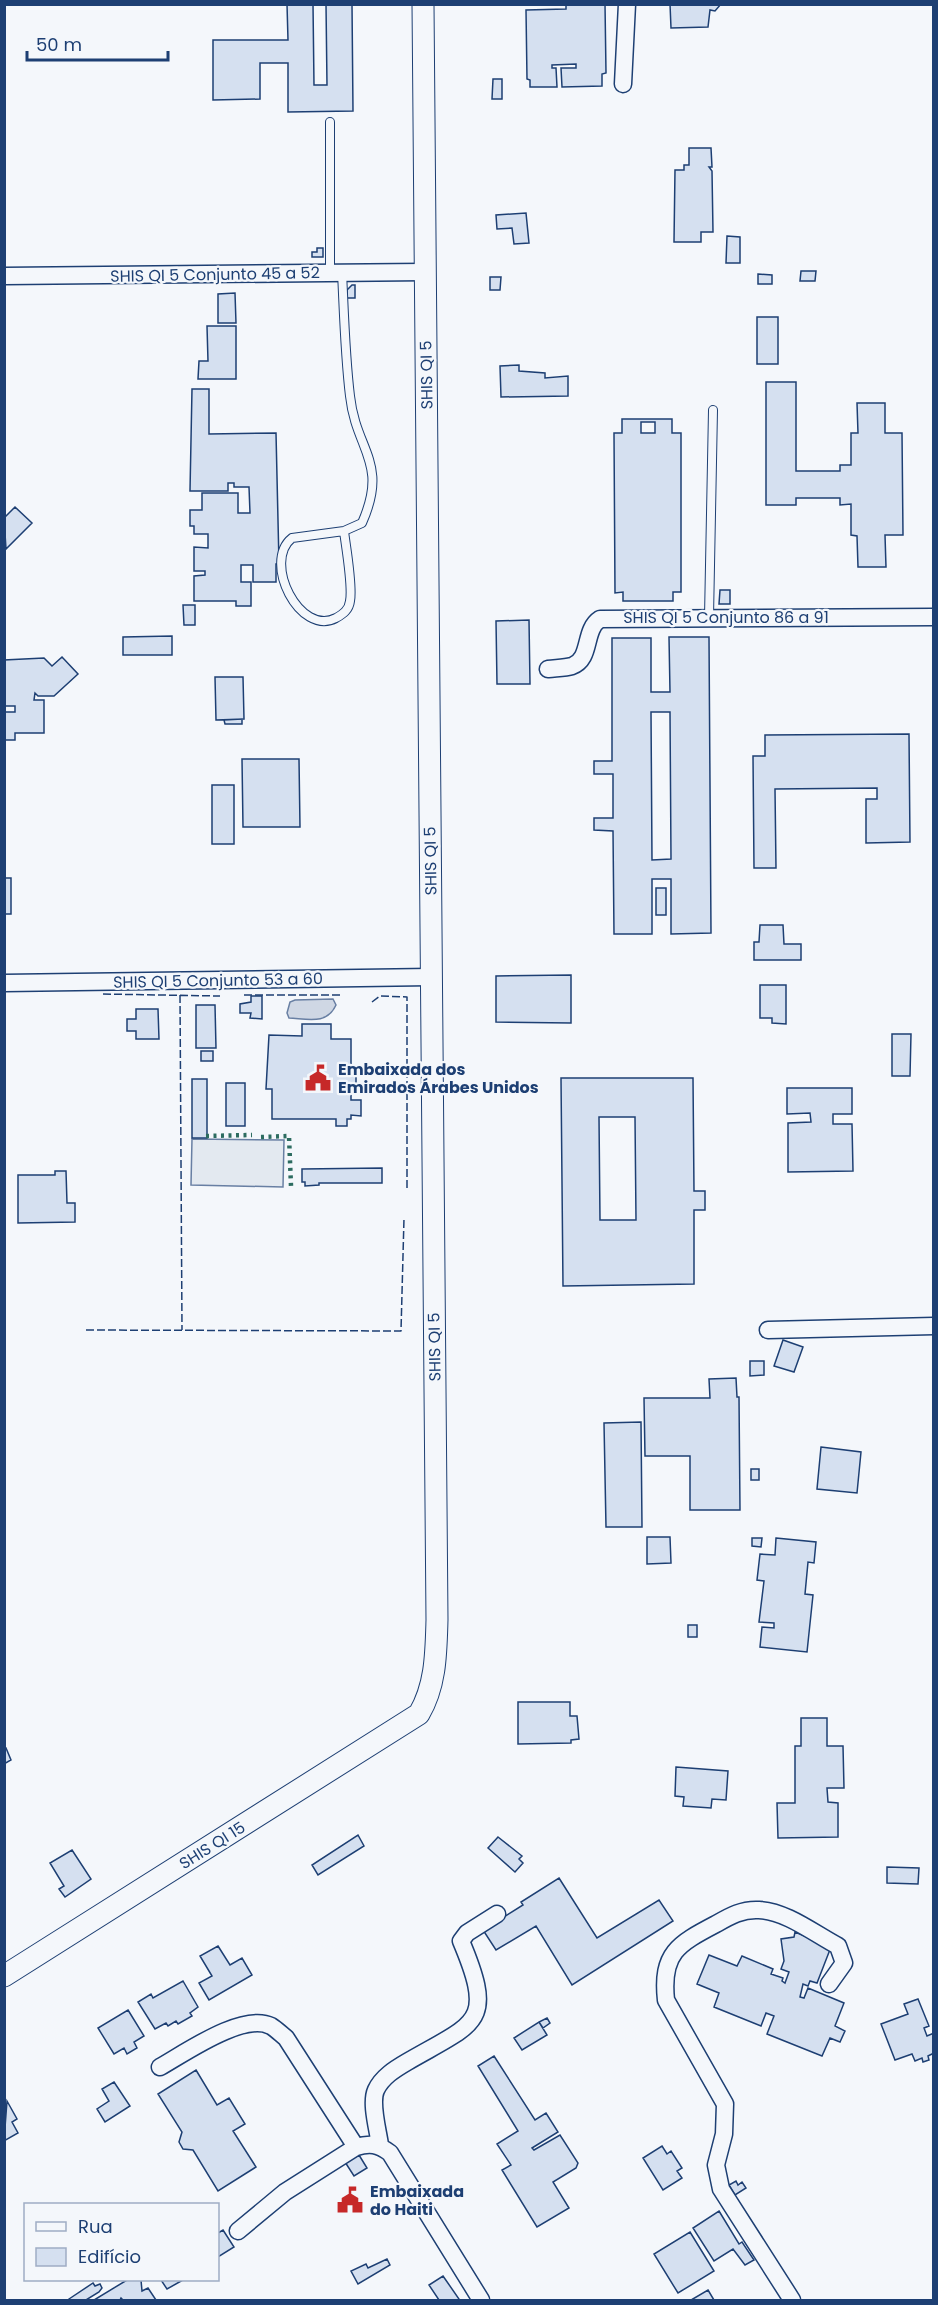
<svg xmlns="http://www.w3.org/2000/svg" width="938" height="2305" font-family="Poppins,sans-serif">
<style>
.green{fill:#e3e9f0;stroke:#687fa3;stroke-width:1.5}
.water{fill:#cfd7e4;stroke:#687fa3;stroke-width:1.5}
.building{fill:#d5e0f0;stroke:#1d3f73;stroke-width:1.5;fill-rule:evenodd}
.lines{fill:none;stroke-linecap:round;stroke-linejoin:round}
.service-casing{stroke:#1d3f73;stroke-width:10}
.minor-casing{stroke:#1d3f73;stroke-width:19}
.tertiary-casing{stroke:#1d3f73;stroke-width:23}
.service{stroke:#f4f7fb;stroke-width:8}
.minor{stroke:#f4f7fb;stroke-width:16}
.tertiary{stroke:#f4f7fb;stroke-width:21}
.hedge{stroke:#2c6c60;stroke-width:4.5;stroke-dasharray:3 4.5;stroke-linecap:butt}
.fence{stroke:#1d3f73;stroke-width:1.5;stroke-dasharray:8 3;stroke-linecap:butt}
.labels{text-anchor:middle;stroke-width:4.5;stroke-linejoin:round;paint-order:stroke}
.street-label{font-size:16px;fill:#1d3f73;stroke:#f4f7fb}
.poi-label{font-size:16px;font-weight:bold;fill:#1d3f73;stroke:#f4f7fb;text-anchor:start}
</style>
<rect width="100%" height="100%" fill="#f4f7fb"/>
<!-- green -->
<path class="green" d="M192,1139l92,1 -1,47 -92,-2z"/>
<!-- water -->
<path class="water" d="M333,999l3,6c-9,20 -28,14 -47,13l-2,-5 3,-11 5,-2z"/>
<!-- building -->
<path class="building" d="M287,4h26l1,81h13l-1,-81h26l1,107 -65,1v-49h-28v36l-47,1v-60h75z
M566,4h39l1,69 -4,1v12l-40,1 -1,-19h15v-4l-24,1v3h4l1,19h-27v-7l-3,-1 -1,-69 40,-1z
M670,4h51l-6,7 -5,-1 -2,17 -37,1z
M493,79h9v20h-10z
M689,148h22l1,19h-3l3,4 1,61h-12v10h-27l1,-72h9v-5h5z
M526,213l3,30 -15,1 -2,-16 -15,1 -1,-14z
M727,236l13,1v26h-14z
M317,248h6v9h-11v-5h5z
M801,271h15l-1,10h-15z
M758,274l14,1v9h-14z
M490,277h11l-1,13h-10z
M352,285h3v13h-8v-8z
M235,293l1,30h-18v-29z
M757,317h21v47h-21z
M207,326h29v53h-38l1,-18h9z
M519,365v6l26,2v5l23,-2v20l-67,1 -1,-31z
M766,382h30v89h44v-6h11v-32h7l-1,-30h28v30h17l1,102h-18l1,32h-28l-1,-31 -6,-1v-31l-11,1v-7h-44v7h-30z
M192,389h17v45l67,-1 3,131h-3v18h-23v-17h-12v17h10v24h-15v-5h-42v-25l11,-1v-4h-11v-24l14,1v-14h-14v-8h-4v-16h12v-17h36v20h12l-1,-26h-15v-4h-6v8h-38z
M622,419h50v14h9v159h-8v9h-50v-9l-8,1 -1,-160h8zM641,422h14v11h-14z
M15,507l17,16 -26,26 -2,-31z
M720,590h10v14h-11z
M183,605h12v20h-11z
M529,620l1,64h-33l-1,-63z
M172,636v19h-49v-18z
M669,637h40l2,296 -40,1v-55h-19v55h-38l-1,-103 -19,-1v-12h19v-44h-19v-13h18v-123h39v54h19zM651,712h19l1,147 -19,1z
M62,657l16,17 -24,22h-16l-3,-3 -1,7h10v33h-29v7h-11v-28h11v-6h-11v-46l40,-2 8,8z
M215,677h28l1,42 -28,1z
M242,719v5h-17l-1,-4z
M909,734l1,108 -44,1v-44h11v-11l-102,1 1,79h-22l-1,-112h12v-21z
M242,759h57l1,68h-57z
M212,785h22v59h-22z
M4,878h7v36h-7z
M656,888h10v27h-10z
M760,925h23l1,19h17v16h-47v-18h5z
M571,975v48l-75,-1v-46z
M760,985h26v39l-14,-1v-5h-12z
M251,996h11v23l-12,-1 1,-5h-11v-9l11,-2z
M215,1005l1,43h-20v-43z
M136,1009h22l1,30h-23v-8h-9v-12h9z
M302,1024h29v15h20v30h5v20h-5v11h10v16l-10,-1v4h-4v7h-11v-7h-64v-30h-6l3,-54 33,1z
M892,1034h19l-1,42h-18z
M201,1051h12v10h-12z
M561,1078h132l1,113h11v19h-11v74l-131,2zM599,1117h36l1,103h-36z
M192,1079h15v59h-15z
M226,1083h19v43h-19z
M787,1088h65v26h-19v10h19l1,47 -65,1v-49l23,-1 -1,-9 -23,1z
M382,1168v15h-63v2l-14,1v-4h-3v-13z
M55,1171h11l1,32h8v19l-57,1v-48h37z
M783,1340l20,7 -9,25 -20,-6z
M750,1361h14v14l-14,1z
M736,1378l1,19h2l1,113h-50v-54h-45l-1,-58h66l-1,-19z
M641,1422l1,105h-36l-2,-104z
M821,1447l40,5 -4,41 -40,-4z
M751,1469h8v11h-8z
M647,1537h23l1,26 -24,1z
M752,1538h10l-1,9 -9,-1z
M776,1538l40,4 -2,21 -6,-1 -3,32 8,1 -6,57 -47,-5 2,-20 12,1v-5l-15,-1 5,-41 -7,-1 3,-26 15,1z
M688,1625h9v12h-9z
M518,1702h52v14h7l2,23 -8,1v3l-53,1z
M801,1718h26v28h16l1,42h-17l1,14 10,1v34l-60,1 -1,-35h18v-57h6z
M6,1748l5,12 -7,4v-15z
M676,1767l52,4 -2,29 -14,-1 -1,9 -28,-2 1,-9 -9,-1z
M358,1835l6,11 -46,29 -6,-10z
M498,1837l24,19 -3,3 4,4 -8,9 -27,-24z
M72,1850l19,29 -26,18 -6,-8 5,-3 -14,-23z
M887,1867l32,1 -1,16 -31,-1z
M559,1878l38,60 62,-38 14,21 -101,64 -36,-59 -40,24 -13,-20 40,-25 -2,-3z
M795,1932l36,15 -14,36 -7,-2 -2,5 -5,-2 -3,13 4,1 4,-10 36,15 -9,23 10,5 -5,11 -10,-4 -8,18 -55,-22 7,-18 -8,-3 -5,13 -47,-19 5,-14 -22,-9 12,-29 28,11 5,-10 31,13 -2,5 12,4 -1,3 3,2 4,-11 -8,-3 3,-8 -3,-22 13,-2z
M218,1946l12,19 12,-7 10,17 -43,25 -10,-17 13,-7 -12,-20z
M183,1981l15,26 -8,6 2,3 -14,8 -2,-3 -8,5 -2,-3 -11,6 -17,-27 13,-8 2,4z
M918,1999l11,27 -5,2 3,8 7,-3v20l-6,3 1,4 -6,2 -1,-4 -7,3 -3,-7 -17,6 -14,-36 27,-10 -4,-10z
M128,2010l16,26 -10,6 3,6 -10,6 -3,-6 -10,6 -16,-26z
M547,2018l3,5 -7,5 -4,-6z
M539,2022l8,13 -25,15 -8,-12z
M494,2056l41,64 11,-7 12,19 -26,16 2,2 26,-15 18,28 -2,5 -23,14 16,26 -32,19 -35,-57 9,-5 -14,-21 21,-13 -40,-65z
M196,2070l21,35 12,-7 16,26 -12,7 23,36 -38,24 -25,-41 -10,-1 -4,-7 3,-10 -24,-38z
M114,2082l16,24 -25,16 -8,-13 12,-8 -7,-12z
M7,2101l10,18 -5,3 6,11 -14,8z
M662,2146l5,8 4,-3 11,17 -5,3 5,7 -19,12 -20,-32z
M359,2155l8,13 -13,8 -9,-14z
M736,2181l2,4 4,-3 4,6 -11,7 -6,-10z
M719,2211l20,33 3,-2 12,18 -9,5 -12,-16 -19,12 -21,-33z
M223,2230l11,17 -16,10v-24z
M690,2232l24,39 -36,22 -24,-39z
M387,2259l3,6 -32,19 -7,-13 15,-7 2,4z
M443,2276l16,23 -3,1h-17l-10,-15z
M127,2280h14l1,11 6,-3 8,12h-33l-2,-2 -1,2h-26z
M161,2280h22l-16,9z
M93,2283l2,3 5,-2 2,4 -3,4 -13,8h-16l-1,-1z
M708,2290l6,10h-23z"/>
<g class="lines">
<!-- service casing -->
<g class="service-casing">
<path id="service" d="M330,122v150
M342,272c2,41 3,83 8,124 6,55 39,66 12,127l-18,8 -52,7c-30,24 8,99 44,80 7,-4 13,-8 14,-17 3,-15 -4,-53 -6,-70
M709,617l4,-207"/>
</g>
<!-- minor casing -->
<g class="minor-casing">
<path id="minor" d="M623,84l4,-80
M4,276l421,-4
M548,669c8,-1 17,-1 24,-3 20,-7 11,-36 28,-47l334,-2
M4,983l427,-6
M768,1330l166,-4
M160,2067c25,-14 83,-55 111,-41 5,3 10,8 15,12l70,109
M380,2145c-2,-15 -10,-42 -4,-55 6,-13 19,-21 31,-28 69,-40 89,-38 54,-121l6,-8 30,-19
M238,2231l47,-39 71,-45c14,-4 22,-3 34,6l91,147
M792,2300l-71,-111 -5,-24 8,-31 1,-30 -59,-104c-5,-47 12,-56 50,-76 14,-8 26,-15 43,-14 27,1 56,24 79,36l6,17 -15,21"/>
</g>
<!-- tertiary casing -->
<g class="tertiary-casing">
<path id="tertiary" d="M4,1976l415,-262c17,-29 17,-61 18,-94l-14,-1616"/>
</g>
<!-- service -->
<use href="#service" class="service"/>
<!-- minor -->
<use href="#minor" class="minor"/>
<!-- tertiary -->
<use href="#tertiary" class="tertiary"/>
<!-- hedge -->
<path class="hedge" d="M206,1136l46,-1
M261,1137l28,-1 2,50"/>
<!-- fence -->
<path class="fence" d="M103,994l117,2
M180,995l2,335
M244,995h98
M372,1002l8,-6 27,1v192
M86,1330l315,1 3,-113"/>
</g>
<!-- icons -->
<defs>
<g id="civic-bare" transform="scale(2.07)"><path d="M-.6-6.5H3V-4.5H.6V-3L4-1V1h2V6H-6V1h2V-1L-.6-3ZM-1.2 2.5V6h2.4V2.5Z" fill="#c62828" stroke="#f4f7fb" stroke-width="2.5" paint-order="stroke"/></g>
</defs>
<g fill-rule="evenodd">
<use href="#civic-bare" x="318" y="1078"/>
<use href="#civic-bare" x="350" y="2200"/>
</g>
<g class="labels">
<!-- street labels -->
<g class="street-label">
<text transform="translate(215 274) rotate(-1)" y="6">SHIS QI 5 Conjunto 45 a 52</text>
<text transform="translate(426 375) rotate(-91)" y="6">SHIS QI 5</text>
<text x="726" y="623">SHIS QI 5 Conjunto 86 a 91</text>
<text transform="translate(430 861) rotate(-91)" y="6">SHIS QI 5</text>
<text transform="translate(218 980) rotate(-1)" y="6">SHIS QI 5 Conjunto 53 a 60</text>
<text transform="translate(434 1347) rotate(-91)" y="6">SHIS QI 5</text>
<text transform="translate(212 1845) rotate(-32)" y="6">SHIS QI 15</text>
</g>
<!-- poi labels -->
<g class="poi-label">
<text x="338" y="1075">Embaixada dos<tspan x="338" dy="18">Emirados Árabes Unidos</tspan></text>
<text x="370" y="2197">Embaixada<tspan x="370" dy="18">do Haiti</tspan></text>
</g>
</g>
<!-- border -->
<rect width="938" height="2305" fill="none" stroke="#1d3f73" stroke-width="12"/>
<!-- legend -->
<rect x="24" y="2203" width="195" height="78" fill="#f4f7fb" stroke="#9eadc5" stroke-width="1.5"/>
<rect x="36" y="2222" width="30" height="9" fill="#f4f7fb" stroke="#9eadc5" stroke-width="1.5"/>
<text x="78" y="2233" font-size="18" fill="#1d3f73">Rua</text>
<rect x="36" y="2248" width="30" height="18" fill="#d5e0f0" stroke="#9eadc5" stroke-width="1.5"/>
<text x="78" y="2263" font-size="18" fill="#1d3f73">Edifício</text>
<!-- scale -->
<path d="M27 51v9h141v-9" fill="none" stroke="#1d3f73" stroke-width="3"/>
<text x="36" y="51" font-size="18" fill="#1d3f73" stroke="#f4f7fb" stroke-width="4.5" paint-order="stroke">50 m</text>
</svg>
